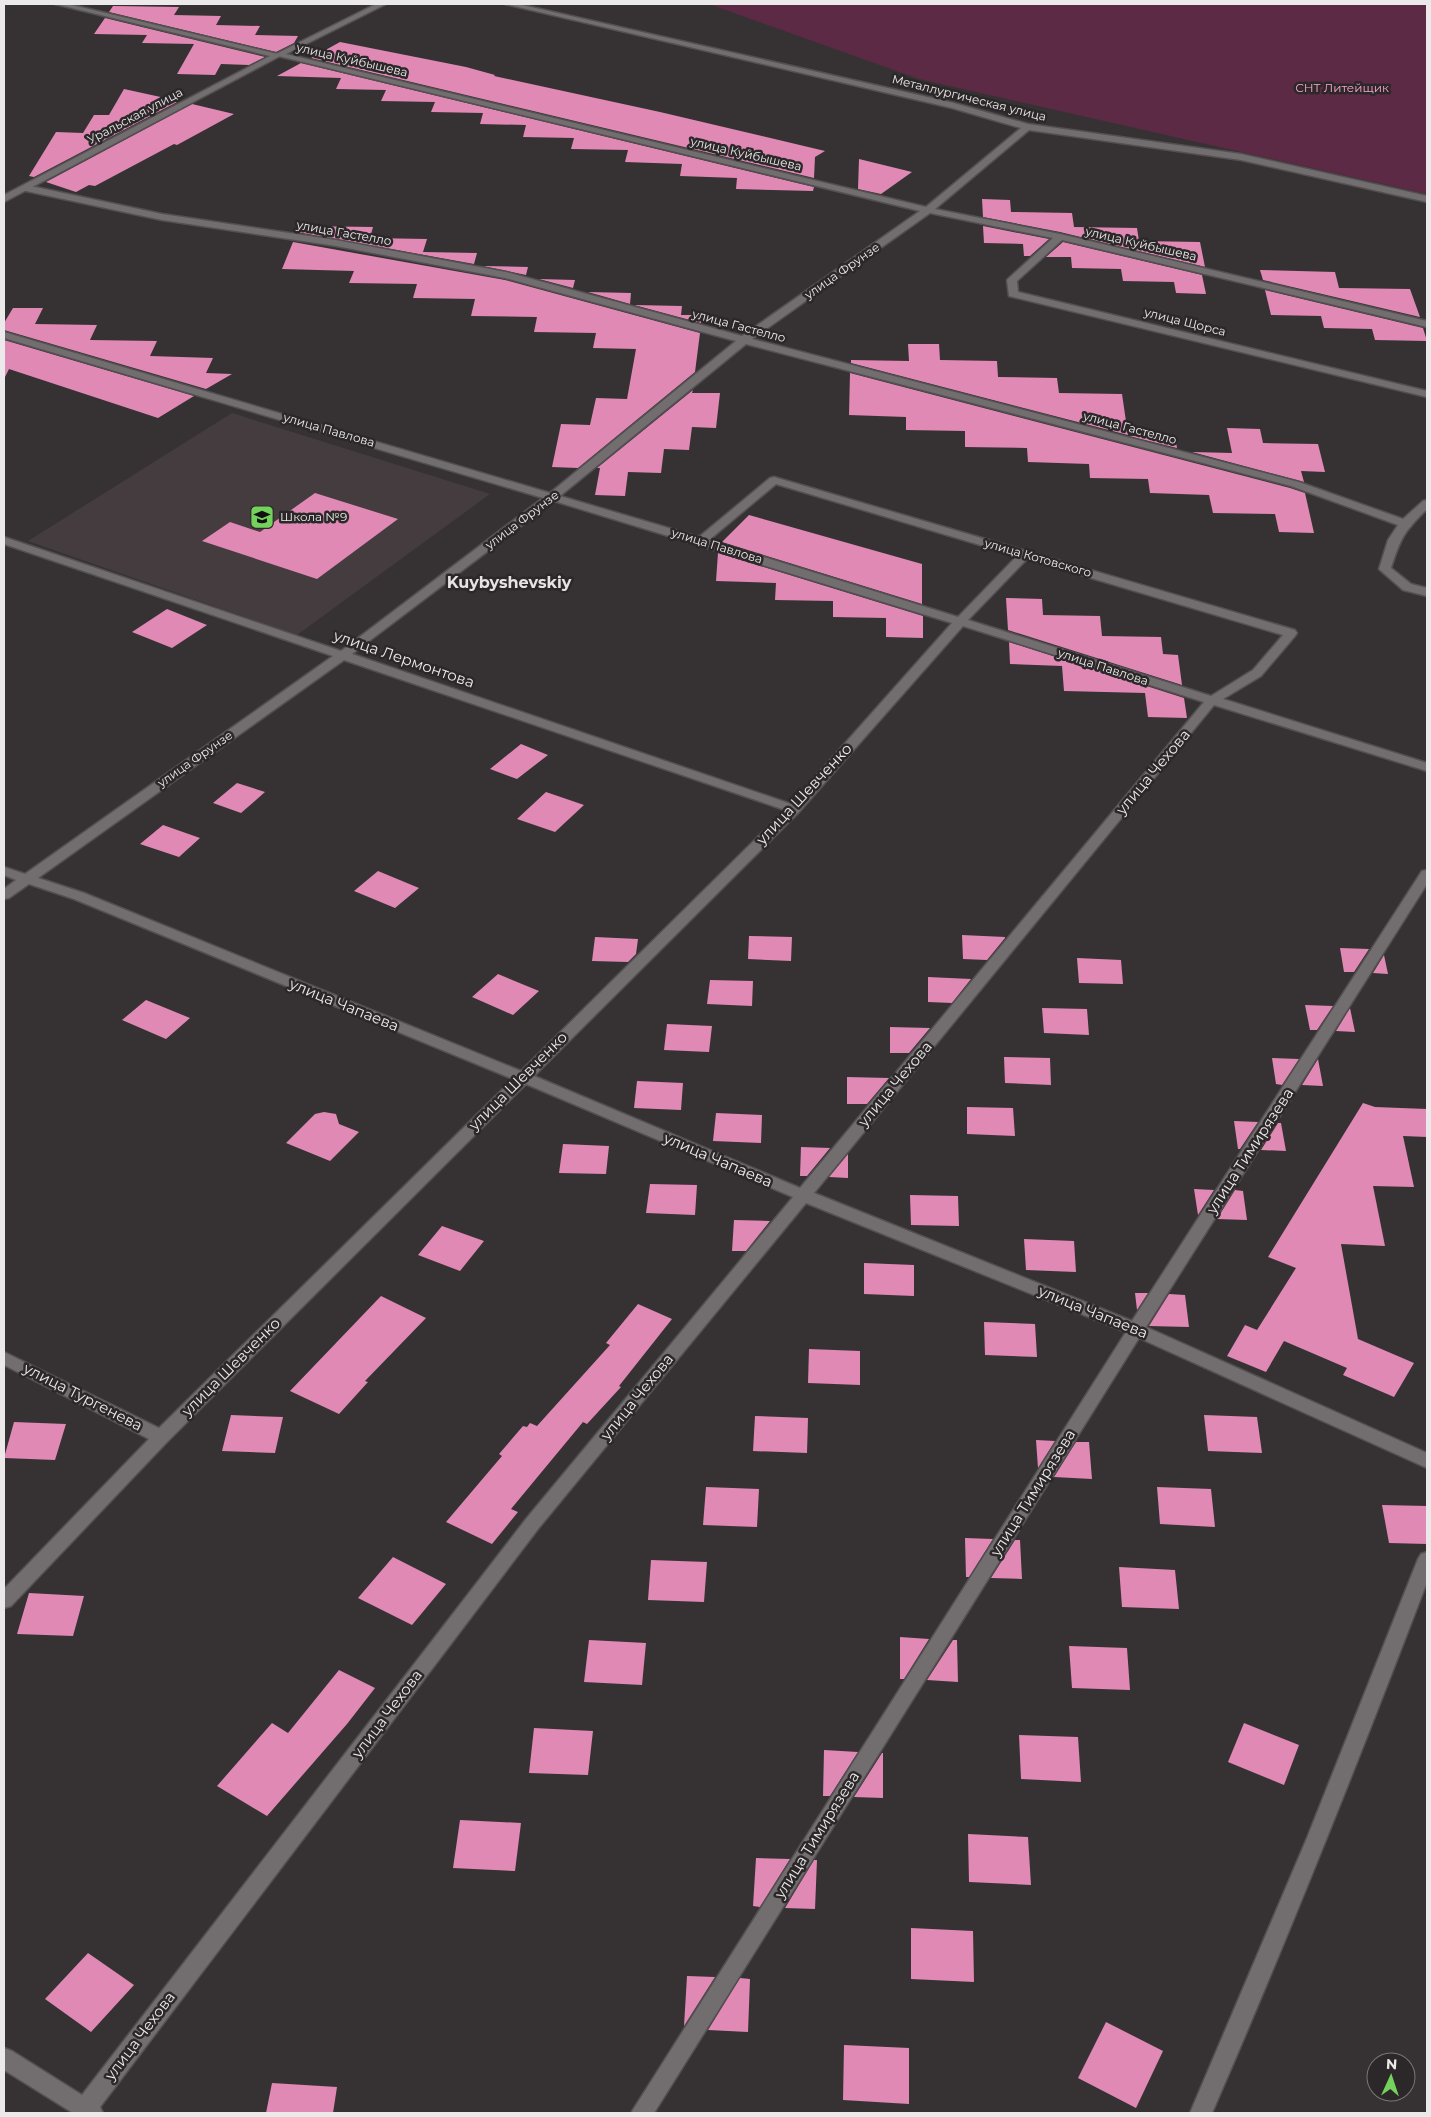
<svg xmlns="http://www.w3.org/2000/svg" width="1431" height="2117" font-family="Montserrat,sans-serif">
<style>
.built{fill:#453c3f}
.green{fill:#5c2a44}
.building{fill:#e089b4}
.lines{fill:none;stroke-linecap:round;stroke-linejoin:round}
.street-casing{stroke:#535051;stroke-width:3}
.secondary-casing{stroke:#535051;stroke-width:3}
.street{fill:#726d6f;fill-rule:evenodd}
.secondary{fill:#726d6f;fill-rule:evenodd}
.labels{text-anchor:middle;stroke-width:5;stroke-linejoin:round;paint-order:stroke}
.far-street-label{font-size:12px;fill:#ebe9ea;stroke:#2c2829}
.far-park-label{font-size:12px;fill:#fca3ce;stroke:#2c2829}
.far-poi-label{font-size:12px;fill:#ebe9ea;stroke:#2c2829;text-anchor:start}
.street-label{font-size:15px;fill:#ebe9ea;stroke:#2c2829}
.far-district-label{font-size:16px;font-weight:bold;fill:#e7e2e4;stroke:#2c2829}
</style>
<rect width="100%" height="100%" fill="#363233"/>
<!-- built -->
<path class="built" d="M232,413l258,81 -193,141 -269,-94z"/>
<!-- green -->
<path class="green" d="M709,4h718v190l-508,-115z"/>
<!-- building -->
<path class="building" d="M113,6l66,1 -5,8 47,1 -5,9 44,1 -5,9 43,1 -4,7 -18,9 -167,-40z
M105,18l160,39 -16,8 -28,-1 -6,11 -38,-1 17,-30 -52,-1 5,-8 -53,-1z
M340,42l126,25 29,8 -1,1 166,36 165,39 -10,6 -1,21 -503,-120z
M301,63l513,124 -1,4 -77,-2 1,-11 -57,-2 2,-12 -57,-2 3,-12 -57,-1 3,-11 -51,-1 3,-12 -46,-1 3,-11 -52,-1 4,-10 -54,-1 5,-11 -50,-1 5,-11 -64,-2z
M124,89l55,12 -145,76 -5,-1 27,-44 27,1 11,-18h15z
M192,104l42,10 -57,31 -3,-1 -79,42 -6,-1 -13,7 -30,-10z
M859,159l53,13 -31,22 -23,-5z
M982,199l28,1 1,12 61,1 2,14 63,1 2,13 61,1 5,25 -145,-35 -77,-15z
M300,226l73,1 -3,11 57,1 -4,13 54,1 -3,11 -177,-32z
M983,226l66,13 -19,17h-6l-1,-12 -39,-1z
M293,242l212,38 195,53 -5,39 -117,96 -26,-1 9,-43 29,1 6,-27 31,1 9,-50 -43,-1 3,-15 -62,-1 3,-15 -66,-1 4,-17 -62,-1 4,-14 -68,-1 5,-12 -72,-2z
M1063,242l139,33 4,19 -30,-1 -2,-11 -51,-1 -2,-12 -49,-1 -1,-11h-25z
M483,266l45,1 -2,8z
M1260,270l75,2 4,16 71,1 10,28 -157,-37z
M539,279l36,1 -2,8z
M1265,290l158,38 4,13 -52,-1 -3,-11 -48,-1 -3,-12 -50,-1z
M588,292l43,1 -1,11z
M634,305l48,1 -1,9h21l-1,8z
M13,308h30l-8,16 62,1 -7,15 67,1 -7,15 63,2 -7,15 26,1 -26,15 -202,-59v-7z
M4,340l190,56 -36,22 -149,-49 -5,10z
M908,344h31l1,16 57,1 1,16 59,1 2,15 63,1 6,41 -277,-72v-3l58,1z
M850,373l440,115 15,5 9,40 -35,-1 -4,-18 -62,-1 -4,-18 -59,-2 -2,-14 -58,-1 -1,-14 -61,-2 -1,-14 -62,-1v-16l-59,-1v-13l-57,-2z
M693,390l-1,3h28l-4,35 -24,-1 -3,23 -25,-1 -3,24 -33,-1 -3,24 -30,-1 5,-27h-3z
M1227,428l33,1 3,14 55,1 7,28 -24,-1 3,11 -112,-30 40,1z
M1129,436l46,1 2,11z
M315,493l83,26 -81,60 -115,-38 28,-19 30,10z
M749,515l173,49v40l-200,-62z
M718,553l205,63v22l-37,-1v-19l-53,-1v-16l-58,-1 1,-17 -60,-2z
M1006,598l36,1 1,16 57,1 2,20 59,1 2,17 15,1 4,30 -174,-55z
M167,609l40,16 -35,23 -40,-16z
M1009,642l175,56 3,20 -39,-1 -3,-24 -81,-2 -2,-25 -52,-2z
M521,744l27,11 -31,24 -27,-10z
M237,783l28,9 -24,21 -28,-10z
M546,792l38,13 -29,27 -38,-13z
M163,825l37,13 -21,19 -39,-13z
M378,871l41,17 -24,20 -41,-17z
M962,935l43,2v1l-18,22 -24,-1z
M749,936l43,1 -1,24 -43,-2z
M595,937l43,2 -2,15 -8,8 -36,-1z
M1340,948l29,1 -15,23h-10z
M1384,955l4,19 -15,-1z
M1077,958l44,2 2,24 -44,-1z
M498,974l41,17 -26,24 -41,-18z
M928,977l43,2 -19,24 -24,-1z
M710,980l43,1 -1,25 -45,-2z
M146,1000l44,18 -24,21 -44,-19z
M1305,1005l28,1 -16,24h-7z
M1042,1008l45,1 2,26 -45,-2z
M1350,1008l5,24 -19,-1z
M667,1024l45,2 -3,26 -45,-2z
M890,1027l40,1 -21,25h-19z
M1004,1057l46,1 1,27 -46,-2z
M1272,1058l27,1 -17,26 -6,-1z
M1318,1059l5,27 -21,-1z
M847,1077l42,1 -22,26h-20z
M637,1081l46,2 -2,27 -47,-2z
M1363,1103l12,4 52,2v28l-24,-1 11,51 -41,-1 12,60 -44,-2 17,95 56,24 -20,34 -51,-22 4,-7 -63,-27 -18,31 -39,-16 18,-31 12,5 39,-62 -28,-11z
M967,1107l46,1 2,28 -48,-2z
M324,1112l12,2 3,10 20,8 -29,29 -44,-18 29,-29z
M716,1113l46,2 -1,28 -48,-2z
M1234,1121l24,1 -18,27h-2z
M1278,1123h3l5,28 -25,-1z
M563,1144l46,2 -3,28 -47,-1z
M801,1147l29,1 -23,28h-7z
M848,1154v24l-19,-1z
M650,1184l47,1 -2,30 -49,-2z
M1194,1189l20,1 -16,25z
M1235,1190l8,1 4,29 -30,-1z
M910,1195l48,1 1,30 -48,-1z
M734,1220l36,1 -24,30h-14z
M442,1226l42,15 -24,30 -42,-16z
M1024,1239l50,2 2,31 -50,-2z
M864,1263l50,2v31l-50,-2z
M1135,1293h13l-11,17z
M1169,1294l16,1 4,32 -40,-1z
M381,1296l45,22 -61,63 3,1 -29,32 -49,-23z
M638,1304l34,15 -53,67 2,1 -34,37 -4,-2 -72,87 7,3 -26,32 -46,-22 56,-66 -3,-2 24,-28 4,1 3,-4 7,3 73,-81 -4,-2z
M984,1322l51,2 2,33 -52,-2z
M809,1349l51,2v34l-52,-2z
M231,1415l52,2 -8,36 -53,-2z
M1204,1415l53,2 5,36 -54,-2z
M755,1416l53,2 -1,35 -54,-2z
M14,1422l52,2 -11,36 -51,-2z
M1036,1440l19,1 -17,27z
M1076,1442h13l3,37 -38,-2z
M706,1487l53,2 -2,38 -54,-2z
M1157,1487l54,2 4,38 -55,-3z
M1382,1505l45,1v38l-38,-1z
M965,1538l28,1 -24,38h-3z
M1015,1540h5l2,39 -31,-1z
M393,1557l53,27 -34,41 -54,-27z
M651,1560l56,2 -3,40 -56,-2z
M1119,1567l56,3 4,39 -57,-2z
M29,1593l55,3 -11,40 -56,-2z
M900,1637l29,2 -25,40h-4z
M589,1640l57,3 -4,42 -58,-3z
M953,1640h4l1,42 -31,-2z
M1069,1646l58,2 3,42 -58,-2z
M339,1670l36,18 -28,36 -80,92 -50,-30 55,-63 16,10z
M1244,1723l55,22 -15,40 -56,-23z
M534,1728l59,3 -5,44 -59,-2z
M1019,1735l59,2 3,45 -60,-3z
M824,1750l34,2 -28,44h-7z
M882,1753h1v45l-29,-1z
M460,1820l61,3 -6,48 -62,-3z
M968,1834l60,3 3,48 -62,-3z
M756,1858l34,1 -30,48 -7,-1z
M814,1860h3l-2,49 -30,-1z
M911,1928l62,3 1,51 -63,-3z
M88,1953l46,32 -43,47 -46,-33z
M687,1976l28,1 -31,49z
M740,1978l10,1 -2,53 -40,-2z
M1106,2022l57,29 -27,57 -58,-30z
M844,2045l65,3v56l-66,-4z
M272,2083l65,4 -4,26h-67z"/>
<g class="lines">
<!-- street casing -->
<g class="street-casing">
<path id="street" d="M376,4h10l-100,50 640,153 95,-79 -69,-20 -447,-104h13l436,99 74,21 213,30 186,42v6l-186,-42 -212,-30 -94,79 125,25 367,87v6l-365,-87 -45,41 1,11 409,99v6l-418,-101 -2,-16 2,-2 44,-40 -123,-25 -178,126 547,143 104,37 20,-18 4,-1v9c-23,23 -26,28 -36,59l20,16 16,4v8l-24,-6 -24,-21 9,-29 10,-15 -107,-39 -545,-142 -186,152 139,41 71,-59 4,-1 521,153 2,3 -2,3 -34,40 -38,23 204,64v8l-213,-66 -400,488 318,128 288,-447 2,-3 5,-1v14l-281,443 281,126v15l-288,-130 -485,775h-23l495,-781 -320,-129 -268,326 -438,578 3,6h-30l-69,-43v-22l8,3 70,44 444,-576 267,-322 -267,-113 -359,358 -156,164 -7,2v-19l145,-150 -145,-74v-13l155,76 354,-349 -439,-180 -45,-15 -20,14 -5,1v-10l12,-9 -12,-5v-8l21,7 308,-218 -329,-112v-7l337,114 202,-153 -539,-160v-6l546,161 186,-152 -231,-63 -169,-32 -174,-26 -136,-29 -5,-3 5,-3 136,29 174,26 170,32 236,64 178,-125 -646,-156zM776,484l241,72 -59,61 -249,-77zM554,501l398,122 -161,181 -439,-150zM1027,559l256,76 -30,35 -42,26 -243,-76zM963,626l241,76 -404,486 -266,-112 265,-264zM344,660l441,150 -264,261 -437,-178 -46,-15z
M1427,1552v30c-68,178 -139,356 -215,531h-22l117,-275 111,-279 3,-5z"/>
</g>
<!-- secondary casing -->
<g class="secondary-casing">
<path id="secondary" d="M55,4h13l214,51 -278,147v-7l266,-139z"/>
</g>
<!-- street -->
<use href="#street" class="street"/>
<!-- secondary -->
<use href="#secondary" class="secondary"/>
</g>
<!-- icons -->
<defs>
<g id="school-square" transform="scale(1.25)"><rect x="-9" y="-9" width="18" height="18" rx="4" fill="#74d25c" stroke="#2c2829"/><path d="M0-5L7-2L0 1L-7-2ZM-4 1L0 2.5L4 1V4Q0 6-4 4Z" fill="#111"/></g>
</defs>
<g fill-rule="evenodd">
<use href="#school-square" x="262" y="517"/>
</g>
<g class="labels">
<!-- far-street labels -->
<g class="far-street-label">
<text transform="translate(352 60) rotate(13)" y="4">улица Куйбышева</text>
<text transform="translate(969 98) rotate(14)" y="4">Металлургическая улица</text>
<text transform="translate(135 116) rotate(-28)" y="4">Уральская улица</text>
<text transform="translate(746 154) rotate(13)" y="4">улица Куйбышева</text>
<text transform="translate(344 233) rotate(10)" y="4">улица Гастелло</text>
<text transform="translate(1141 244) rotate(13)" y="4">улица Куйбышева</text>
<text transform="translate(842 271) rotate(-35)" y="4">улица Фрунзе</text>
<text transform="translate(1185 322) rotate(14)" y="4">улица Щорса</text>
<text transform="translate(739 326) rotate(15)" y="4">улица Гастелло</text>
<text transform="translate(1130 428) rotate(15)" y="4">улица Гастелло</text>
<text transform="translate(329 430) rotate(16)" y="4">улица Павлова</text>
<text transform="translate(522 520) rotate(-37)" y="4">улица Фрунзе</text>
<text transform="translate(717 546) rotate(17)" y="4">улица Павлова</text>
<text transform="translate(1038 558) rotate(16)" y="4">улица Котовского</text>
<text transform="translate(1103 667) rotate(18)" y="4">улица Павлова</text>
<text transform="translate(195 759) rotate(-35)" y="4">улица Фрунзе</text>
</g>
<!-- far-park labels -->
<g class="far-park-label">
<text x="1342" y="92">СНТ Литейщик</text>
</g>
<!-- far-poi labels -->
<g class="far-poi-label">
<text x="280" y="521">Школа №9</text>
</g>
<!-- street labels -->
<g class="street-label">
<text transform="translate(404 659) rotate(19)" y="5">улица Лермонтова</text>
<text transform="translate(1153 772) rotate(-50)" y="5">улица Чехова</text>
<text transform="translate(804 794) rotate(-47)" y="5">улица Шевченко</text>
<text transform="translate(344 1005) rotate(22)" y="5">улица Чапаева</text>
<text transform="translate(518 1081) rotate(-45)" y="5">улица Шевченко</text>
<text transform="translate(895 1084) rotate(-50)" y="5">улица Чехова</text>
<text transform="translate(1250 1151) rotate(-57)" y="5">улица Тимирязева</text>
<text transform="translate(718 1160) rotate(23)" y="5">улица Чапаева</text>
<text transform="translate(1093 1312) rotate(22)" y="5">улица Чапаева</text>
<text transform="translate(231 1367) rotate(-45)" y="5">улица Шевченко</text>
<text transform="translate(83 1397) rotate(27)" y="5">улица Тургенева</text>
<text transform="translate(637 1397) rotate(-51)" y="5">улица Чехова</text>
<text transform="translate(1033 1493) rotate(-58)" y="5">улица Тимирязева</text>
<text transform="translate(387 1714) rotate(-53)" y="5">улица Чехова</text>
<text transform="translate(817 1835) rotate(-58)" y="5">улица Тимирязева</text>
<text transform="translate(140 2036) rotate(-53)" y="5">улица Чехова</text>
</g>
<!-- far-district labels -->
<g class="far-district-label">
<text x="509" y="588">Kuybyshevskiy</text>
</g>
</g>
<!-- border -->
<rect width="1431" height="2117" fill="none" stroke="#ebe9ea" stroke-width="10"/>
<!-- north arrow -->
<g transform="translate(1391 2077) rotate(3)"><circle r="24" fill="#2c2829" stroke="#787576"/>
<path d="M0-4L9 19L0 12L-9 19Z" fill="#74d25c"/>
<text y="-8" font-size="14" font-weight="bold" text-anchor="middle" fill="#ebe9ea">N</text>
</g>
</svg>
